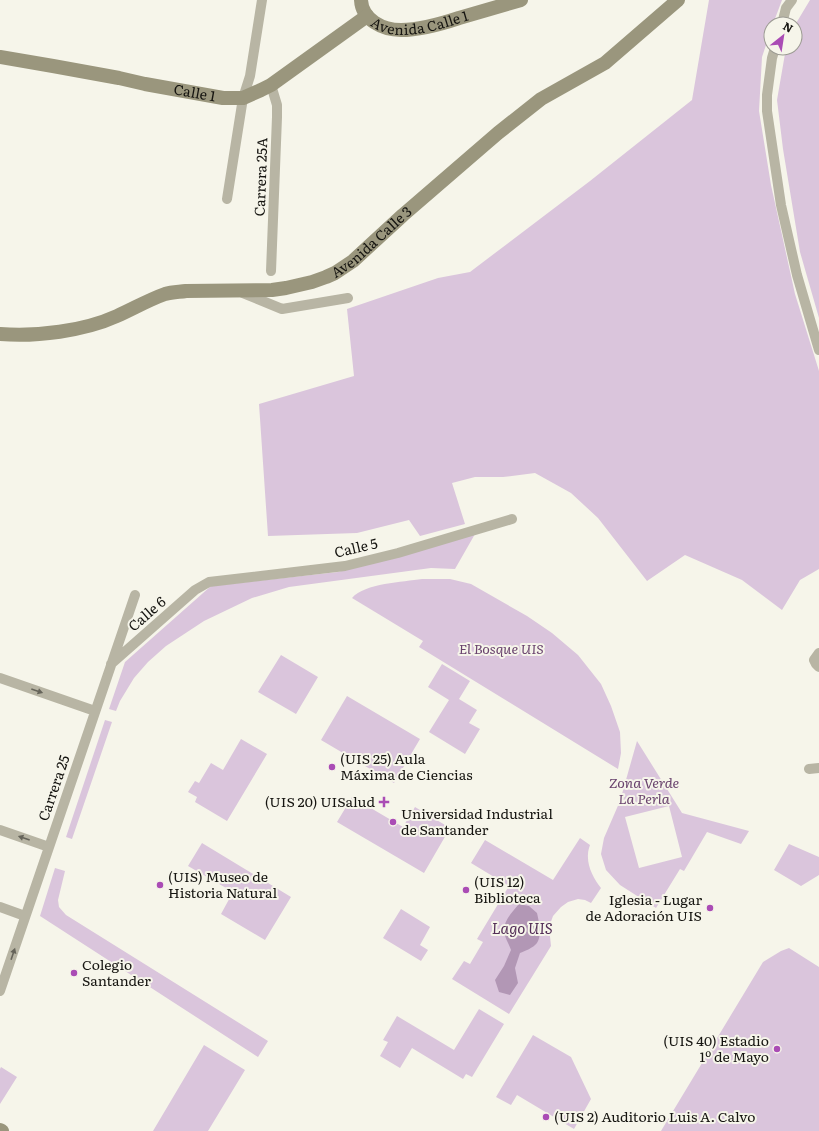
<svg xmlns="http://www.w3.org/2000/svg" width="819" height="1131" font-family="Literata,serif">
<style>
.green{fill:#dac5dc;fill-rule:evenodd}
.water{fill:#b297b5}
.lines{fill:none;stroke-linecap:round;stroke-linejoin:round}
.street{stroke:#b8b5a4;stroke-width:10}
.secondary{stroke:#9a967d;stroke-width:14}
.oneway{fill:#66645a}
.poi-dot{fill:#aa4cb5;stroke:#f6f5ea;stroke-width:1.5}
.labels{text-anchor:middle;stroke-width:4;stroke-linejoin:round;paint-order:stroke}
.street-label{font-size:14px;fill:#151410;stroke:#f6f5ea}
.park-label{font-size:14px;font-style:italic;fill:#69426d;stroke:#f6f5ea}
.poi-label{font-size:14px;fill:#151410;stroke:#f6f5ea;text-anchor:start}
.water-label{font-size:15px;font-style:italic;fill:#532e57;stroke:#f6f5ea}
</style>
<rect width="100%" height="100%" fill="#f6f5ea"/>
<!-- green -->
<path class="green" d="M709,0h73l-9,24h-2v6l-9,27 -3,54 12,74 24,109 24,77v198l-19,11 -18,30 -40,-30 -57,-25 -38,26 -49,-63 -27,-25 -36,-20 -32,4h-28l-23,6 13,41 -45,12 -11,-16 -52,13 -89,3 -9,-132 95,-28 -7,-67 91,-31 32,-6 120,-91 102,-81z
M810,0h9v318l-19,-66 -17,-103 -6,-49 9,-52h9v-23z
M475,534l-20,35 -24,-1 -142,19 -37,11 -48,23 -38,25 -18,16 -14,16 -14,23 -4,10 -7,-2 16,-47 86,-76 127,-14z
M422,579h28l21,5 56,32 25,17 26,22 23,29 10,22 9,26 1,21 -3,16 -199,-122 4,-6 -71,-43c13,-15 51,-16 70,-19z
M281,655l37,22 -22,37 -38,-22z
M442,664l28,17 -11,18 18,11 -8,13 11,6 -15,25 -36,-22 20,-32 -21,-13z
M347,696l73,43 -26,44 -73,-43z
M105,720l7,2 -40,117 -6,-2z
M241,739l26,15 -40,67 -32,-19 2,-5 -9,-5 7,-11 4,2 12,-20 12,7z
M637,741l45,72 67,18 -8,13 -34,-12 -23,39 -4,-2 -24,39 -36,-23 -14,-15 -5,-16 3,-16 16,-37zM669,806l13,51 -43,11 -14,-51z
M352,797l51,30 12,-20 35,21 -26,45 -87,-51z
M580,838l10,7c-1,3 -2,6 -2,9 -1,13 6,25 13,34l-10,15 -6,-3 -7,-1 -10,3 -7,5 -8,9 -4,11 2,19 -42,68 -57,-35 12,-18 6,3 13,-22 -6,-3 32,-53 -38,-23 14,-23 68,40z
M202,843l89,54 -26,43 -44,-26 12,-22 -45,-26z
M789,844l30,13v18l-18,11 -27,-16z
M55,868l10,3 -7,29 1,7 7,8 202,126 -10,16 -218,-141z
M401,909l29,18 -10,18 8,5 -7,11 -38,-23z
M789,948l30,19v164h-158l102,-169 18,-11z
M479,1009l25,15 -32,53 -6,-3 -3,5 -51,-31 -12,20 -20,-12 8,-14 -5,-2 14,-24 57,34z
M533,1035l38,22 20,42 -17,30 -57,-34 -6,10 -15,-8z
M204,1045l41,25 -37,61h-55z
M1,1067l16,10 -17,27v-35z"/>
<!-- water -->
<path class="water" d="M519,904l10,2 8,7c2,9 5,22 0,30 -4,5 -12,8 -17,10l-5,15 3,15 -8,12 -11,-3 -4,-12 9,-14 7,-16c-2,-6 -6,-12 -7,-18 -1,-11 9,-21 15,-28z"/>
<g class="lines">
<!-- street -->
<path class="street" d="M782,24l4,-16 6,-8
M775,48l-3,10 -5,37v16l14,94 16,70 22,75
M271,85l6,20v12l-6,154
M227,199l16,-101 7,-22 12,-76
M243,293l39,16 66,-11
M819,653l-5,7 2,4 3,3
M111,664l84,-74 14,-8 136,-16 53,-13 114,-34
M0,678l95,33
M809,769l10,-1
M0,830l49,17
M0,907l25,9
M0,991l135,-396"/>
<!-- secondary -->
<g class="secondary">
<path id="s1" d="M361,0c1,20 22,30 40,30 20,0 40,-6 58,-12 21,-6 41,-12 62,-18"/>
<path id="s2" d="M0,57l53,9 66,12 26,6 78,14h20l18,-8 10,-5 96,-69"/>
<path id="s3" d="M0,334c36,3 84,-3 117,-18 16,-7 31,-16 48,-22 7,-2 14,-2 21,-3l86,-1 14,-2 26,-6 14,-5 9,-4 18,-12 50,-46 95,-82 43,-34 64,-36 73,-63"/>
<path d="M0,1130l2,1"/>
</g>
</g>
<!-- one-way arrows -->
<defs><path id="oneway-solid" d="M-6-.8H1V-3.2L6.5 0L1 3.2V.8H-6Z"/></defs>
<g class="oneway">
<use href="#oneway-solid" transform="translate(37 691) rotate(19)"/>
<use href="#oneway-solid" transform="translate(24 838) rotate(-161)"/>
<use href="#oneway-solid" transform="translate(13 954) rotate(-71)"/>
</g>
<!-- markers -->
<g class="poi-dot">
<circle cx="332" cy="767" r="4"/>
<path d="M382 796h4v4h4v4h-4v4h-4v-4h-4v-4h4z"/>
<circle cx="393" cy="822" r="4"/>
<circle cx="160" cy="885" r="4"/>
<circle cx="466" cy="890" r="4"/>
<circle cx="710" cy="908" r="4"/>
<circle cx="74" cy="973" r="4"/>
<circle cx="777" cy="1049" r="4"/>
<circle cx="546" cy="1117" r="4"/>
</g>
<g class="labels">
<!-- street labels -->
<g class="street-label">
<text dy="5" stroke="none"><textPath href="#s1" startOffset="74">Avenida Calle 1</textPath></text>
<text dy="5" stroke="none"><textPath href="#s2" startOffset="198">Calle 1</textPath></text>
<text transform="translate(261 177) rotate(-88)" y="5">Carrera 25A</text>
<text dy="5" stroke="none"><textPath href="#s3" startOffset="393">Avenida Calle 3</textPath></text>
<text transform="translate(356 548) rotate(-13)" y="5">Calle 5</text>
<text transform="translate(147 614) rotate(-41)" y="5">Calle 6</text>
<text transform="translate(54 788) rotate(-71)" y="5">Carrera 25</text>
</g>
<!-- park labels -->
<g class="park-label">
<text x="501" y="654">El Bosque UIS</text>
<text x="644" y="788">Zona Verde<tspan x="644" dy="16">La Perla</tspan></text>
</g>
<!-- poi labels -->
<g class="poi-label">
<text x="340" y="764">(UIS 25) Aula<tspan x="340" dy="16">Máxima de Ciencias</tspan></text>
<text x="375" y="807" text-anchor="end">(UIS 20) UISalud</text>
<text x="401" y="819">Universidad Industrial<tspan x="401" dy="16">de Santander</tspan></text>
<text x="168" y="882">(UIS) Museo de<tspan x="168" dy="16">Historia Natural</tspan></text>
<text x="474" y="887">(UIS 12)<tspan x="474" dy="16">Biblioteca</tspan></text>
<text x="702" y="905" text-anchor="end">Iglesia - Lugar<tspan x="702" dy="16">de Adoración UIS</tspan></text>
<text x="82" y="970">Colegio<tspan x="82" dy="16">Santander</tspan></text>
<text x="769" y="1046" text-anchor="end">(UIS 40) Estadio<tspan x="769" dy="16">1º de Mayo</tspan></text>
<text x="554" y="1122">(UIS 2) Auditorio Luis A. Calvo</text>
</g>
<!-- water labels -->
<g class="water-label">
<text x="522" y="934">Lago UIS</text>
</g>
</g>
<!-- north arrow -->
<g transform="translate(783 36) rotate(30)"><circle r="19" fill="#f6f5ea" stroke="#9c9b93"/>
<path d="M0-3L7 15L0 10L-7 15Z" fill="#aa4cb5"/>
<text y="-6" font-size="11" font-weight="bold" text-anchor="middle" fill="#151410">N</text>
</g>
</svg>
